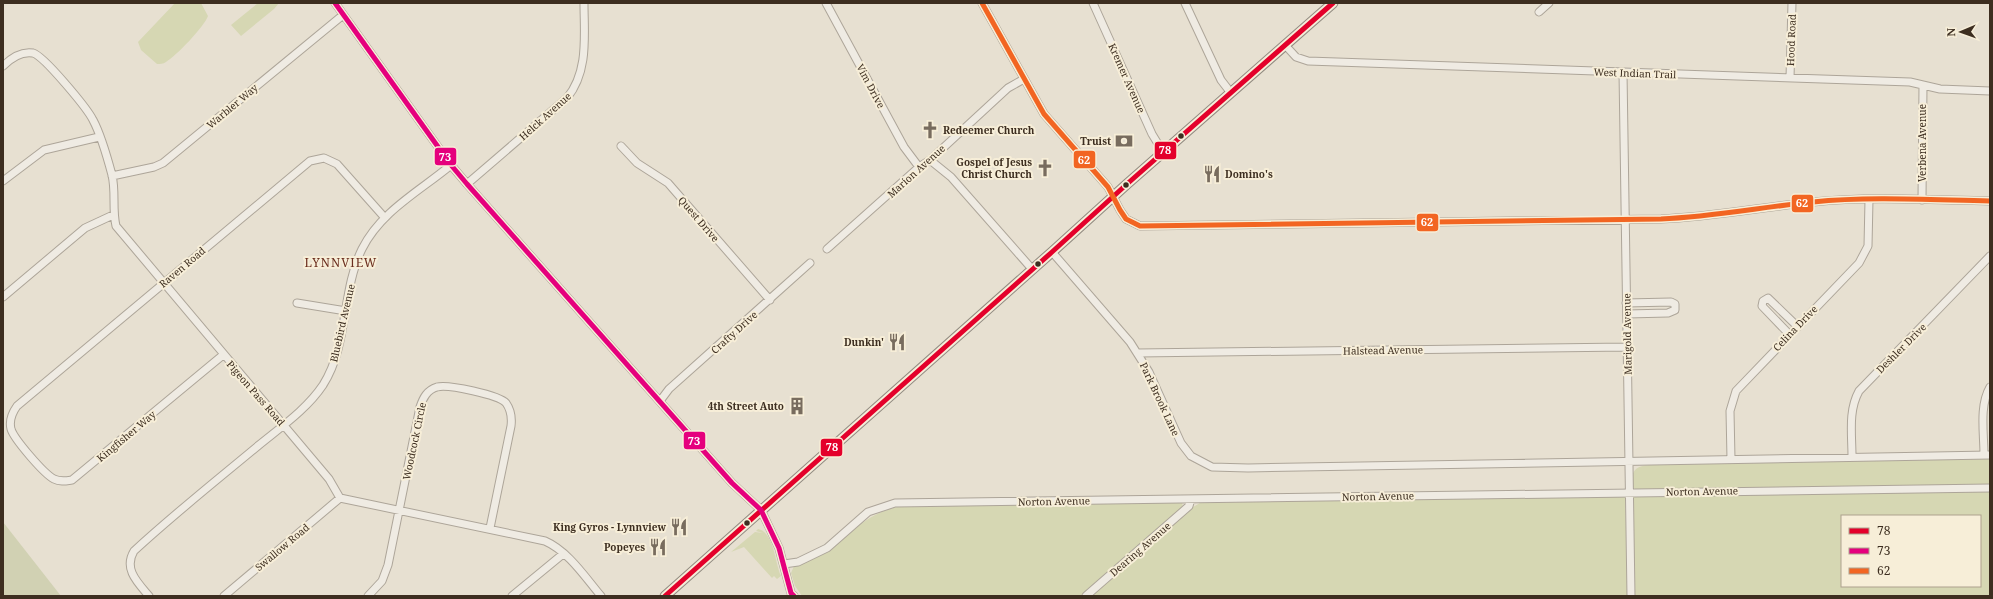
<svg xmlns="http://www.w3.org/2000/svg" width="1993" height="599" font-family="'Noto Serif',serif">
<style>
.green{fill:#d6d7b3;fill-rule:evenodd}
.cemetery{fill:#d1d1b3}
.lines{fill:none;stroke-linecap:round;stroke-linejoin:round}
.minor-casing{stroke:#ada599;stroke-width:9}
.major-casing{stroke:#928b80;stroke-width:11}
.minor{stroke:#efebe3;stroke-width:7}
.major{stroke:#e6e1d4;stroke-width:9}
.bus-1-casing{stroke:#f7eed8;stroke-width:8}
.bus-2-casing{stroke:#f7eed8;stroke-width:8}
.bus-3-casing{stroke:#f7eed8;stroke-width:8}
.bus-1{stroke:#e4002b;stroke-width:5}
.bus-2{stroke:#e5007d;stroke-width:5}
.bus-3{stroke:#f26522;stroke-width:5}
.bus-dot{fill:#3d2e20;stroke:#f7eed8;stroke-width:1.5}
.labels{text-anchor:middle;stroke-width:4;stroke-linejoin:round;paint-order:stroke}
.street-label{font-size:10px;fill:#3d2e20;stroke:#f7eed8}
.poi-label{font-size:10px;font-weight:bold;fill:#3d2e20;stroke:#f7eed8;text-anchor:end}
.quarter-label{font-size:12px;letter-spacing:1px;fill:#6b2e1e;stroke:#f7eed8}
.line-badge{stroke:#f7eed8;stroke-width:1.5}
.badge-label{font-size:11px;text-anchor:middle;font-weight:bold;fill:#fff}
</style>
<rect width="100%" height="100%" fill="#e7e0d1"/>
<!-- green -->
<path class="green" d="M175,3h26l7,13c-4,11 -32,40 -42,46 -3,2 -6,2 -9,2l-16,-14 -3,-8z
M258,3h21l-5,6 -33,27 -10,-11z
M1990,459v27l-349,3h-6c-3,-3 -3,-5 -3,-9 0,-11 6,-14 17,-15z
M1990,492v104h-356l-2,-99 4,-2zM1842,516h138v70h-138z
M1625,494l3,102h-538l98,-86 12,-7z
M1182,502l1,6 -100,88h-281l-7,-10 -4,-13 3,-7c12,-5 24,-8 34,-15 26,-19 36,-36 69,-44z
M758,529c16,3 17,34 23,47l-4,3 -3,-3 -2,2 -28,-31 -13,5 24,-20 8,1 -7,-2z"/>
<!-- cemetery -->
<path class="cemetery" d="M3,522l58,74h-58z"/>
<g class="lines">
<!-- minor casing -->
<g class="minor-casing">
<path id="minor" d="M335,3l116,162 16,19 265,299 29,27 18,38 12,45 3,3
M826,3l78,144 15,20
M982,3l62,111 64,73 12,23 6,9 14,7 521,-7c51,-2 101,-12 152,-17 57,-6 120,-2 177,-1
M1093,3l59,131 11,18
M1185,3l36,77 10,13
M1539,12l10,-9
M1285,45l11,12 12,4 602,21 30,7 50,2
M3,66c8,-8 18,-15 30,-13 11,3 54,55 60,67 7,13 15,40 19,55 4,17 0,34 4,51l213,253 11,19 205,43c23,10 40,36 56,55
M1623,72l8,524
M1790,78l2,-75
M621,146l16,17 31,20 102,117
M930,160l21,17 81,92
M112,176l42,-9 9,-4 180,-148
M3,181l41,-31 55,-13
M467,184l100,-86c22,-27 17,-63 17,-95
M1922,200l1,-115
M827,249l92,-82 11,-7 78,-72 16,-9
M1052,252l78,90 19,30 32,71 10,13 21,11 36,1 742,-13
M3,297l82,-69 28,-13
M297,303l49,8
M1626,303l45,-1 4,2v6l-7,3 -41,1
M1789,334l-27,-28 1,-5 5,-3 29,28
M1138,353l489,-6
M223,355l-151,125c-7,1 -12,2 -18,-1 -10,-5 -40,-40 -43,-50 -2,-8 1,-16 6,-23l293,-245 14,-3 13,6 48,54
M660,401l9,-12 141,-126
M1984,455c0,-22 -5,-49 6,-68
M1852,457c0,-23 -4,-46 7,-66l131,-135
M1731,459l-1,-48 6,-20 123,-128 9,-17 1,-46
M784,564l14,-2 29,-14 41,-36 27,-9 1095,-15
M149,596c-11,-13 -26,-27 -15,-45 40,-37 83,-71 125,-106 22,-18 48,-36 64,-60 26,-41 18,-93 39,-136 19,-38 58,-58 89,-84
M224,596l116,-98
M368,596l14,-15 6,-16 32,-158c3,-9 7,-17 17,-20 11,-3 62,8 69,16 5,7 6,15 5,23l-21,102
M512,596l51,-42
M1086,596l103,-90 2,-7"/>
</g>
<!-- major casing -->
<g class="major-casing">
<path id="major" d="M665,596l387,-344 75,-68 206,-181"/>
</g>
<!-- minor -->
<use href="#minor" class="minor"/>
<!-- major -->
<use href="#major" class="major"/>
<!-- bus-1 casing -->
<g class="bus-1-casing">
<path id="bus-1" d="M665,596l387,-344 75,-68 206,-181"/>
</g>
<!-- bus-2 casing -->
<g class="bus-2-casing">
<path id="bus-2" d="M335,3l116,162 16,19 265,299 29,27 18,38 12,45 3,3"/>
</g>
<!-- bus-3 casing -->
<g class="bus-3-casing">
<path id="bus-3" d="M982,3l62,111 64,73 12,23 6,9 14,7 521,-7c51,-2 101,-12 152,-17 57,-6 120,-2 177,-1"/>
</g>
<!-- bus-1 -->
<use href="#bus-1" class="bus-1"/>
<!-- bus-2 -->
<use href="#bus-2" class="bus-2"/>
<!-- bus-3 -->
<use href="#bus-3" class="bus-3"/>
</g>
<!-- icons -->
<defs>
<g id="church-bare" transform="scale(1.38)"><path d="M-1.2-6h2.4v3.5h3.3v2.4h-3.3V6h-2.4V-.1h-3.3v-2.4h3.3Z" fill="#786c5e" stroke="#f7eed8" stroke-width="2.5" paint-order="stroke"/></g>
<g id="bank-bare" transform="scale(1.38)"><path d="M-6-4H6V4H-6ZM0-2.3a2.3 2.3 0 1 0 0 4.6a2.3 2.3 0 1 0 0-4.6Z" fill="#786c5e" stroke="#f7eed8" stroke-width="2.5" paint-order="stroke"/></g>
<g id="restaurant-bare" transform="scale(1.38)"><path d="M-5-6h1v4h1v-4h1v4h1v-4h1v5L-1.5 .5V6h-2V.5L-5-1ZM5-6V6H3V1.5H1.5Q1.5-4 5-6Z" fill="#786c5e" stroke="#f7eed8" stroke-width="2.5" paint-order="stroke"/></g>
<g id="building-bare" transform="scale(1.38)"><path d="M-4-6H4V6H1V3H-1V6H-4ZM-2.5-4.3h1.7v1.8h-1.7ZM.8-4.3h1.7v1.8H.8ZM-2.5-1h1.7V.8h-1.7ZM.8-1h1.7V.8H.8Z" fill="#786c5e" stroke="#f7eed8" stroke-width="2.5" paint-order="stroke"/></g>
</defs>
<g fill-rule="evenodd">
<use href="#church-bare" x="930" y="130"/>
<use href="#bank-bare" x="1124" y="141"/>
<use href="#church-bare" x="1045" y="168"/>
<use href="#restaurant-bare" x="1212" y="174"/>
<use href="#restaurant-bare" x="897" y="342"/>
<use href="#building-bare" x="797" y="406"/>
<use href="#restaurant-bare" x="679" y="527"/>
<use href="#restaurant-bare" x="658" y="547"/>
</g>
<!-- markers -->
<g class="bus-dot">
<circle cx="1181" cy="136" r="3.5"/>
<circle cx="1126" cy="185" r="3.5"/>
<circle cx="1038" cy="264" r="3.5"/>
<circle cx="747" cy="523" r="3.5"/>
</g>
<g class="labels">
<!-- street labels -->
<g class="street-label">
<text transform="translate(1791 40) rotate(-88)" y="4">Hood Road</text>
<text transform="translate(1635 73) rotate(2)" y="4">West Indian Trail</text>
<text transform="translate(1127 78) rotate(66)" y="4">Kremer Avenue</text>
<text transform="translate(871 86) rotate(62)" y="4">Vim Drive</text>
<text transform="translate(232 106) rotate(-40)" y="4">Warbler Way</text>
<text transform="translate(545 116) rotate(-42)" y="4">Helck Avenue</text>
<text transform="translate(1922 143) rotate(-90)" y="4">Verbena Avenue</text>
<text transform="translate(916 171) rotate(-42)" y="4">Marion Avenue</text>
<text transform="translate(699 219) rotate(49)" y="4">Quest Drive</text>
<text transform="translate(182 267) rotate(-40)" y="4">Raven Road</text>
<text transform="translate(342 323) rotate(-77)" y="4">Bluebird Avenue</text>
<text transform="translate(1795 328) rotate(-46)" y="4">Celina Drive</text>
<text transform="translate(734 332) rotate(-42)" y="4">Crafty Drive</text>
<text transform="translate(1627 334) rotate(-91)" y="4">Marigold Avenue</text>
<text transform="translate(1901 348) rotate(-45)" y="4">Deshler Drive</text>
<text transform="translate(1383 350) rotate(-1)" y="4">Halstead Avenue</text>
<text transform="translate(256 393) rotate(49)" y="4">Pigeon Pass Road</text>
<text transform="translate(1160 399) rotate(65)" y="4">Park Brook Lane</text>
<text transform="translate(126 436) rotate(-40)" y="4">Kingfisher Way</text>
<text transform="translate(414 441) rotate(-78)" y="4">Woodcock Circle</text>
<text transform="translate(1702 491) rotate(-1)" y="4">Norton Avenue</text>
<text transform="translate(1378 496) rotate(-1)" y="4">Norton Avenue</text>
<text transform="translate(1054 501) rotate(-1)" y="4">Norton Avenue</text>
<text transform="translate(282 547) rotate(-40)" y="4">Swallow Road</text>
<text transform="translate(1140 549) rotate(-41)" y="4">Dearing Avenue</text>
</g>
<!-- poi labels -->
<g class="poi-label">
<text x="943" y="134" text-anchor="start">Redeemer Church</text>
<text x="1111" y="145">Truist</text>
<text x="1032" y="166">Gospel of Jesus<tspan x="1032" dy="12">Christ Church</tspan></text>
<text x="1225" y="178" text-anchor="start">Domino's</text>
<text x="884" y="346">Dunkin'</text>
<text x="784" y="410">4th Street Auto</text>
<text x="666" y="531">King Gyros - Lynnview</text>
<text x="645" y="551">Popeyes</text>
</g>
<!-- quarter labels -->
<g class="quarter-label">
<text x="341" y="267">LYNNVIEW</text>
</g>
</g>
<g class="line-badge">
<rect x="1154" y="141" width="23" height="19" rx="4" fill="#e4002b"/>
<rect x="434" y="147" width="23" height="19" rx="4" fill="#e5007d"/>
<rect x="1073" y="150" width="23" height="19" rx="4" fill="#f26522"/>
<rect x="1791" y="194" width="23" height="19" rx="4" fill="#f26522"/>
<rect x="1416" y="213" width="23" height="19" rx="4" fill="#f26522"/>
<rect x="683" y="431" width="23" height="19" rx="4" fill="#e5007d"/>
<rect x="820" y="438" width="23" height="19" rx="4" fill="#e4002b"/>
</g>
<g class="badge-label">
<text x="1165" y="154">78</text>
<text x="445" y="161">73</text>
<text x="1084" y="164">62</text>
<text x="1802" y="207">62</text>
<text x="1427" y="226">62</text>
<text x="694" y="445">73</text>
<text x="832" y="451">78</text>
</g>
<!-- border -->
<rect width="1993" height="599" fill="none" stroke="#3d2e20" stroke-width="8"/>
<!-- legend -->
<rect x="1841" y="515" width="140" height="72" fill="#f7eed8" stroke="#ada18e"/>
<rect x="1849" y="528" width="20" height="6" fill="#e4002b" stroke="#ada18e"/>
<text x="1877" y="535" font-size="12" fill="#3d2e20">78</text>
<rect x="1849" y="548" width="20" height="6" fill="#e5007d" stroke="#ada18e"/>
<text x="1877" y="555" font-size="12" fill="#3d2e20">73</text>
<rect x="1849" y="568" width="20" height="6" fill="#f26522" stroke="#ada18e"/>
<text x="1877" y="575" font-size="12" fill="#3d2e20">62</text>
<!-- north arrow -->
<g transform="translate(1961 32) rotate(268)" stroke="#f7eed8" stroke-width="3" paint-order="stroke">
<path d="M0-3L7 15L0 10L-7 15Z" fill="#3d2e20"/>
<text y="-6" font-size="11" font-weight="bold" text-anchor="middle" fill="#3d2e20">N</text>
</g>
</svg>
